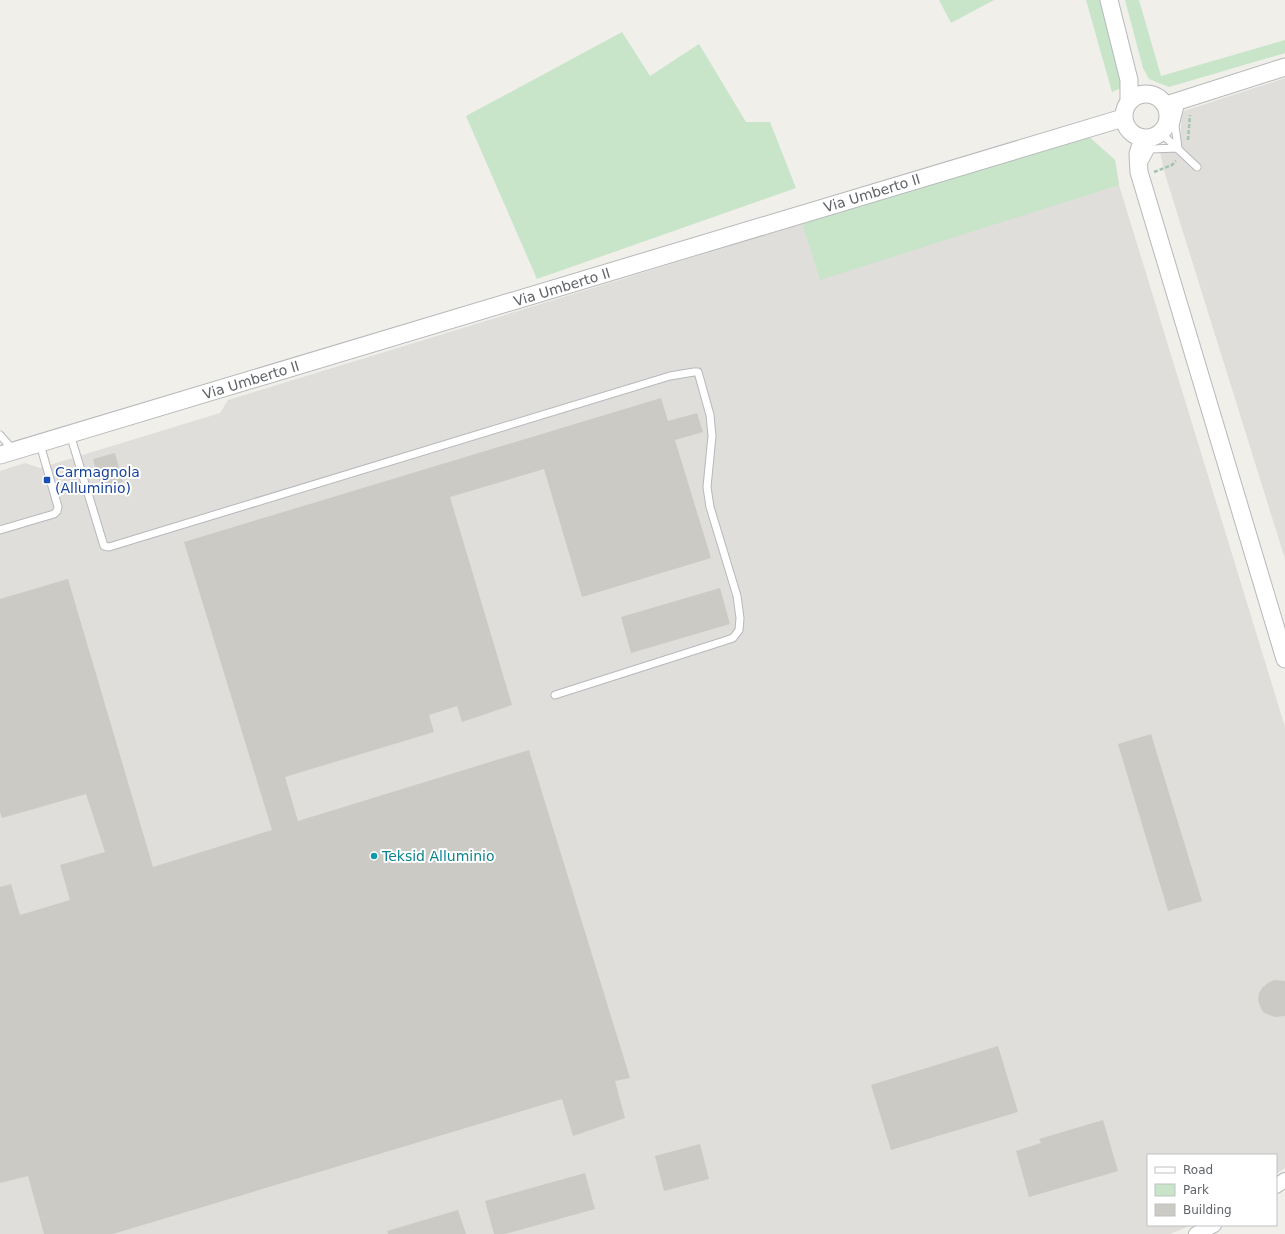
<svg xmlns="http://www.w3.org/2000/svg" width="1285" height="1234" font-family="'DejaVu Sans',sans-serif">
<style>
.industrial{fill:#dfdedb}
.green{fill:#c8e5ca}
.building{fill:#cccac5}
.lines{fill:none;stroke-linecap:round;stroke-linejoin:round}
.service-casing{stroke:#b6b8bb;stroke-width:9}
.minor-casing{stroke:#b6b8bb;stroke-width:16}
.tertiary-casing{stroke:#b6b8bb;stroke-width:19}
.path{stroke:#a2c5ae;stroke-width:2.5;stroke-dasharray:4 2;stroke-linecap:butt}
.service{stroke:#fff;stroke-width:7}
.minor{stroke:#fff;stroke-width:14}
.tertiary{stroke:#fff;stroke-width:17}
.transit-dot{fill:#1a4fb4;stroke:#fff;stroke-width:1.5}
.culture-dot{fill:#0f9aa8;stroke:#fff;stroke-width:1.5}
.labels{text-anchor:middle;stroke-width:4;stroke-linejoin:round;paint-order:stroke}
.street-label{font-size:14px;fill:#606367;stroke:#fff}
.transit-label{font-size:14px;fill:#164399;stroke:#fff;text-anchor:start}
.culture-label{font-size:14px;fill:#0d838f;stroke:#fff;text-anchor:start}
</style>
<rect width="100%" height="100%" fill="#f0efe9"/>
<!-- industrial -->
<path class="industrial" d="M1285,78v481l-121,-388 -4,-19 21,-18v-22z
M1088,136l27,24 4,25 166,542v441l-9,6v-19h-128v70h44l-22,9h-1170v-763l25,-8 15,5 180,-55 8,-13z"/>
<!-- green -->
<path class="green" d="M939,0h55l-43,23z
M1086,0h17l19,73 -1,15 -9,4z
M1125,0h14l22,76 124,-36v13l-116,34 -20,-8 -6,-11z
M622,32l28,44 49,-32 47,78h24l26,66 -259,91 -71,-163z
M1088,136l27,24 4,25 -299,95 -18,-57z"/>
<!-- building -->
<path class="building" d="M661,398l7,23 29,-8 6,19 -28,8 36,118 -129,39 -38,-128 -94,28 62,208 -50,17 -5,-16 -28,9 5,17 -149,45 13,44 231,-71 101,328 -15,3 10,37 -52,18 -11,-37 -449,135h-69l-16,-58 -28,7v-296l11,-3 9,31 50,-15 -10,-35 45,-13 -19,-58 -84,24 -2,-6v-213l68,-20 85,288 119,-37 -88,-288z
M115,453l8,29 -22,6 -8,-29z
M720,588l10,36 -99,29 -10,-36z
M1151,734l51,167 -34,10 -50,-167z
M1274,980l11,1v35l-10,1 -6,-2 -6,-3 -3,-6 -2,-6 1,-7 4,-6 5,-4z
M998,1046l20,66 -127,38 -20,-65z
M1103,1120l15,51 -89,26 -13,-46 25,-8 -2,-4z
M700,1144l9,35 -45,12 -9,-35z
M585,1173l10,36 -90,25h-11l-9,-33z
M458,1210l8,24h-78l-1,-3z"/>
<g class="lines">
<!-- service casing -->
<g class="service-casing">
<path id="service" d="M1161,133l36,34
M1143,164l8,-15 27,-1 -3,-22 6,-24
M70,434l34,112 5,1 561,-171 24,-4h4l12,43 2,21 -5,51 3,20 27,89 3,22 -1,12 -6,8 -12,4 -166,53
M0,435l14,16
M0,530l54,-16 3,-3 1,-4 -18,-63"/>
</g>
<!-- minor casing -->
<g class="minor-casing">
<path id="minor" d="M1276,1186l9,-6
M1196,1234l18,-9"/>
</g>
<!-- tertiary casing -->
<g class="tertiary-casing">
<path id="tertiary" d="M1109,0l20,80v21
M1124 116a22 22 0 1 1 44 0a22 22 0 1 1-44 0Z
M1166,105l119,-38
M1143,138l-5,16 1,18 146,487
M0,455l1123,-337"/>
</g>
<!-- path -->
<path class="path" d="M1188,140l2,-25
M1154,172l18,-7 4,-4"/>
<!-- service -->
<use href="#service" class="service"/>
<!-- minor -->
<use href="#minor" class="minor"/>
<!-- tertiary -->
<use href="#tertiary" class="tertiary"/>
</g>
<!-- markers -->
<rect class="transit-dot" x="43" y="476" width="8" height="8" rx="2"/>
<circle class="culture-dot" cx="374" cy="856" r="4"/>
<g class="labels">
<!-- street labels -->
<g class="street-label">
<text transform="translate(872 193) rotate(-17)" y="5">Via Umberto II</text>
<text transform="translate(562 287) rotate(-17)" y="5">Via Umberto II</text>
<text transform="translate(251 380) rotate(-17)" y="5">Via Umberto II</text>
</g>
<!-- transit labels -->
<g class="transit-label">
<text x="55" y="477">Carmagnola<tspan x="55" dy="16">(Alluminio)</tspan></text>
</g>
<!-- culture labels -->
<g class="culture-label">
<text x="382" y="861">Teksid Alluminio</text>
</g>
</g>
<!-- legend -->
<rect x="1147" y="1154" width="130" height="72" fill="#ffffff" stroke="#bfc1c2"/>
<rect x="1155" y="1167" width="20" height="6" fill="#ffffff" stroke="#bfc1c2"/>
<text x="1183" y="1174" font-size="12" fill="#606367">Road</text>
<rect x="1155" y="1184" width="20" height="12" fill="#c8e5ca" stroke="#bfc1c2"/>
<text x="1183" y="1194" font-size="12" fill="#606367">Park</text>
<rect x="1155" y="1204" width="20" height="12" fill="#cccac5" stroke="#bfc1c2"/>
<text x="1183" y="1214" font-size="12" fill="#606367">Building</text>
</svg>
